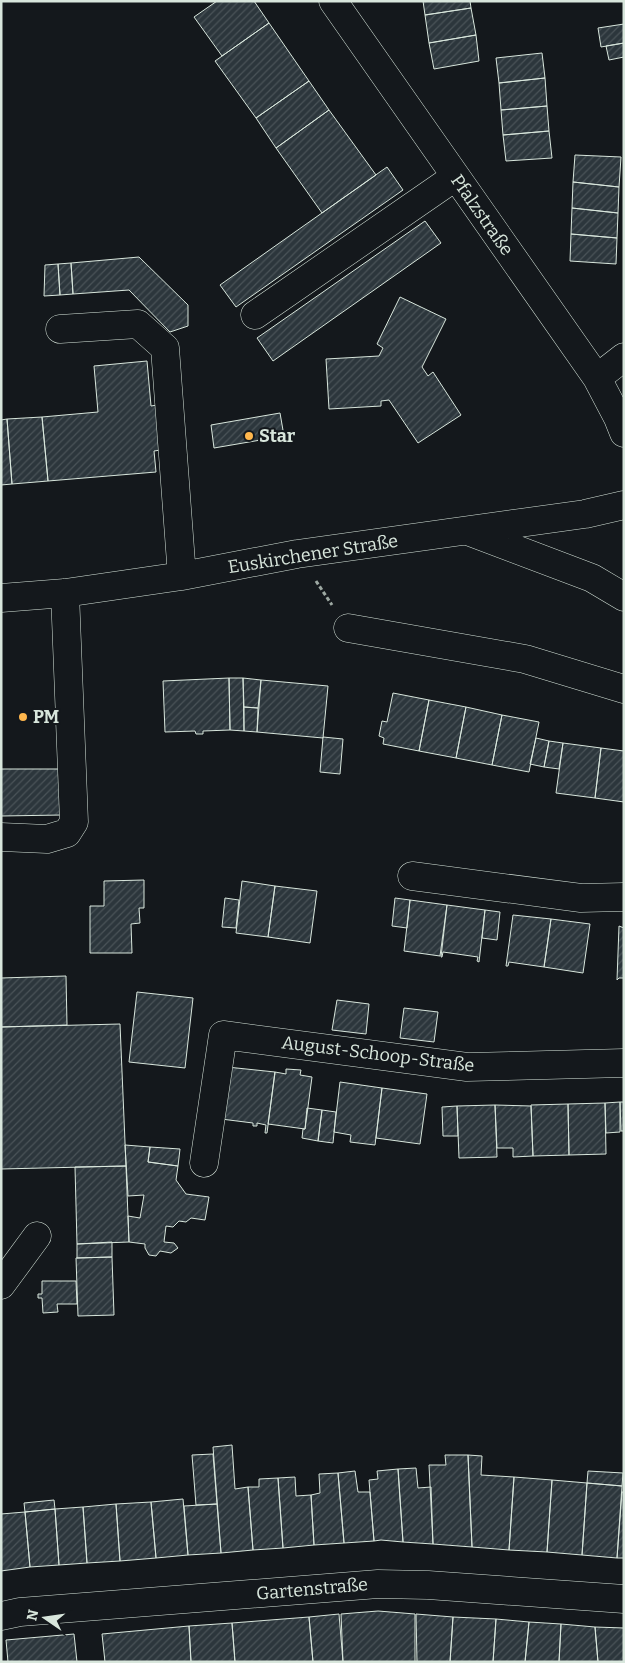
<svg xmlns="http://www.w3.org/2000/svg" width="625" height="1663" font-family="Bitter,serif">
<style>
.building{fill:url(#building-hatch);stroke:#d8e6dc}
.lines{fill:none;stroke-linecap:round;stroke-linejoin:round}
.minor-casing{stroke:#d8e6dc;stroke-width:29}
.path{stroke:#9da8a2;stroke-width:3;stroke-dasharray:4 2.5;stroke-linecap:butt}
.minor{stroke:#14181c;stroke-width:28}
.poi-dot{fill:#ffb74d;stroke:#14181c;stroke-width:2}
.labels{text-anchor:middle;stroke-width:4;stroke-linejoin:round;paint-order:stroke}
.street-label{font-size:18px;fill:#d8e6dc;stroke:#14181c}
.poi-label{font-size:18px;font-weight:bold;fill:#d8e6dc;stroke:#14181c;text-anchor:start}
</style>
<defs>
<pattern id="building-hatch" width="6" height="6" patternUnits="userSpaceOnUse" patternTransform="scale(1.25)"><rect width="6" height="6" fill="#2c363c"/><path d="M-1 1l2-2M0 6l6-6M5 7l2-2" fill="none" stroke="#4a5358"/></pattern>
</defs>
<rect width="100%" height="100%" fill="#14181c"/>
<!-- building -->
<path class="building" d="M217,1h37l15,22 -47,33 -28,-39z
M423,1h47l1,7 -46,7z
M471,8l5,27 -47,8 -4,-28z
M269,23l40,58 -53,37 -41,-57z
M624,24v19l-23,4 -3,-19z
M476,35l3,26 -45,8 -5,-26z
M624,43v14l-15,3 -3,-14z
M542,53l3,25 -46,5 -3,-25z
M545,78l2,28 -46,4 -2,-27z
M309,81l20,29 -53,38 -20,-30z
M547,106l2,25 -46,4 -2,-25z
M329,110l47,65 -54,38 -46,-65z
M549,131l3,27 -46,3 -3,-26z
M575,155l46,2 -2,30 -46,-5z
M387,167l16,23 -167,117 -16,-22z
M573,182l46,5 -1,26 -46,-5z
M572,208l46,5 -1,25 -46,-4z
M425,221l16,22 -168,118 -16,-23z
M571,234l46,4 -1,26 -46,-3z
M139,257l49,48v21l-18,6 -41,-42 -56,4 -2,-31z
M71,263l2,31 -13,1 -2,-31z
M58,264l2,31 -16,1 1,-31z
M400,297l46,22 -24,48 6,9 5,-4 28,43 -43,28 -29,-43 -8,1v5l-52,3 -3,-50 53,-3 4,-8 -6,-4z
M147,361l4,45 6,-1 4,45 -7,1 2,21 -108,9 -6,-64 56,-5 -4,-46z
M280,413l4,23 -70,12 -3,-23z
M42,417l6,64 -36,3 -5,-65z
M7,419l5,65 -11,1v-65z
M229,678h14l1,53 -14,-1z
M229,678l1,52 -27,1v3h-7l-1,-3 -30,1 -2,-51z
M243,678l18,2 -3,28 -14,-1z
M261,680l67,6 -5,52 -66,-6z
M393,693l36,7 -10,51 -36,-7 1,-6 -5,-2 3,-15 5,1z
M429,700l37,7 -10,51 -37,-7z
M244,707l14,1 -1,24 -13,-1z
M466,707l36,8 -10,50 -36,-7z
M502,715l37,7 -10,50 -37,-7z
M323,737l20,2 -3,35 -20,-2z
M536,738l13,3 -5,26 -14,-3z
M549,741l14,2 -4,26 -15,-2z
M563,743l38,5 -6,50 -39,-5z
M601,748l23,3v51l-29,-4z
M1,769h61v46l-61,1z
M144,880v28h-5l1,15 -9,1 1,29h-42v-47h14v-25z
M242,881l33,5 -7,51 -32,-4z
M275,886l42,5 -7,52 -42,-6z
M225,898l14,2 -3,28 -14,-1z
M395,898l15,2 -3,28 -15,-2z
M410,900l37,5 -7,51 -36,-5z
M447,905l38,5 -6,52 -2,-1 1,-4 -35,-5 -1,5h-1z
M485,910l15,2 -3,28 -15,-2z
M513,915l38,4 -7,48 -35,-5 -1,4h-2z
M551,919l39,5 -7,49 -39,-6z
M619,926l5,2v50h-5l-2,2z
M66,976l1,49 -66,2v-49z
M137,992l56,6 -8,70 -56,-6z
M337,1000l32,4 -3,30 -34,-4z
M404,1008l34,4 -4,30 -34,-4z
M120,1024l6,142 -125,3v-142z
M227,1067l48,5 -8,61h-2l1,-8 -9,-2v3h-4v-3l-32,-4z
M286,1069l15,1 -1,5 12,2 -7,52 -37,-5 7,-52 11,2z
M340,1082l42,6 -7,57 -25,-3 1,-7 -17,-3z
M382,1088l45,6 -7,50 -44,-6z
M620,1102h4v29h-3z
M620,1102v30l-14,1 -1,-30z
M605,1103l1,51 -37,1 -1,-51z
M568,1104l1,51 -36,1 -2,-51z
M495,1105l2,52 -38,1 -2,-52z
M495,1105l36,1 2,50 -20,1v-9h-16z
M457,1106l1,30h-15l-1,-29z
M307,1108l15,2 -4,31 -16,-3 1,-9h2z
M322,1110l14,2 -3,31 -15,-2z
M125,1145l25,2 -2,15 30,4 -2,14 10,14 23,3 -4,23 -14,-2 -5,4 -7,-1 -6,6 -7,-1 -2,16 10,1 4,5 -7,5 -11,-2 -4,5 -7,-1 -4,-7v-4l-16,-2 -1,-26 12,2 4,-23 -16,1z
M150,1147l30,2 -2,17 -30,-4z
M126,1166l3,76 -52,2 -2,-77z
M112,1242v15l-35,1v-14z
M112,1257l2,58 -36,1 -2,-58z
M42,1281h34l1,23h-20l1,8 -15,1 -1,-15h-4v-4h4z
M232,1445l3,44 13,-2 5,63 -32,3 -8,-106z
M213,1454l4,50 -21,1 -4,-50z
M445,1455h23l4,92 -39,-3 -4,-79h17z
M468,1455l14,1 -1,19 33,2 -5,73 -37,-3z
M416,1468l2,20 13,-1 2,57 -30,-2 -5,-73z
M398,1469l5,73 -22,-2 -7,1 -5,-61 9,-1 -1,-8z
M355,1471l3,21h12l4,49 -30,2 -6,-70z
M588,1471l35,2 -1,13 -35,-3z
M338,1473l6,70 -30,2 -3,-50 9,-2 -1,-19z
M295,1477l1,19 15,-1 3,50 -31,3 -5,-70z
M514,1477l38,3 -5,72 -38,-2z
M278,1478l5,70 -30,2 -5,-63h11v-8z
M552,1480l35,3 -5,72 -35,-3z
M587,1483l35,3 -5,72 -35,-3z
M622,1492h2v66h-7z
M183,1499l5,56 -32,3 -5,-56z
M54,1500l1,9 -30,3 -1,-9z
M151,1502l5,56 -36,3 -4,-57z
M116,1504l4,57 -33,2 -4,-56z
M217,1504l4,49 -33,2 -4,-49z
M83,1507l4,56 -28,2 -4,-56z
M55,1509l4,56 -29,2 -5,-55z
M25,1512l5,55 -29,4v-57z
M378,1611l37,3v48h-72l-2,-48z
M339,1614l4,48h-30l-4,-45z
M416,1614l37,3 -3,45h-33z
M309,1617l4,45h-78l-3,-39z
M453,1617l43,2 -3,43h-43z
M496,1619l33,3 -4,40h-32z
M529,1622l32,2 -2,38h-34z
M232,1623l3,39h-44l-2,-36z
M561,1624l34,3 3,35h-39z
M189,1626l2,36h-86l-3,-28z
M595,1627l29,1v34h-26z
M74,1634l3,28h-69l-2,-22z"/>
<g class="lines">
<!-- minor casing -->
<g class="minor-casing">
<path id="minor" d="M333,1l264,377 21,40 6,15
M255,315l200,-138
M60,329l78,-5 27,24 17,228
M597,378l27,-21
M470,532l122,46 32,19
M1,598l64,-5 117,-17 115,-22 288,-40 39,-9
M348,628l177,31 99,30
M1,837l46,2 20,-6 7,-11 -9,-229
M412,876l169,22 43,-1
M204,1163l19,-128 244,32 157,-4
M1,1285l36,-49
M1,1616l19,-4 358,-28 50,1 196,14"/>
</g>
<!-- path -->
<path class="path" d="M316,581l16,24"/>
<!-- minor -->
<use href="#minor" class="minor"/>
</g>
<!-- markers -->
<g class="poi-dot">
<circle cx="249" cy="436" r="5"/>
<circle cx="23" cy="717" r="5"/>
</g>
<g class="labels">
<!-- street labels -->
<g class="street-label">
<text transform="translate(482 215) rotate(55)" y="6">Pfalzstraße</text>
<text transform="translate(313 554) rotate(-9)" y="6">Euskirchener Straße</text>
<text transform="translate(378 1054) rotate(7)" y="6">August-Schoop-Straße</text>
<text transform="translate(312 1589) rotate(-5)" y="6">Gartenstraße</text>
</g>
<!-- poi labels -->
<g class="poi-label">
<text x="259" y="442">Star</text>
<text x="33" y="723">PM</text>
</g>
</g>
<!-- border -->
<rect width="625" height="1663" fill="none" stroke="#d8e6dc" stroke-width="5"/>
<!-- north arrow -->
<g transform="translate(45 1618) rotate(283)" stroke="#14181c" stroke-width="4" paint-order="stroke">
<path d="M0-4L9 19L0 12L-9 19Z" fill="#d8e6dc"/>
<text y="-8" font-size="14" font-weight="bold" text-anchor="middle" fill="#d8e6dc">N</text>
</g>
</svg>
